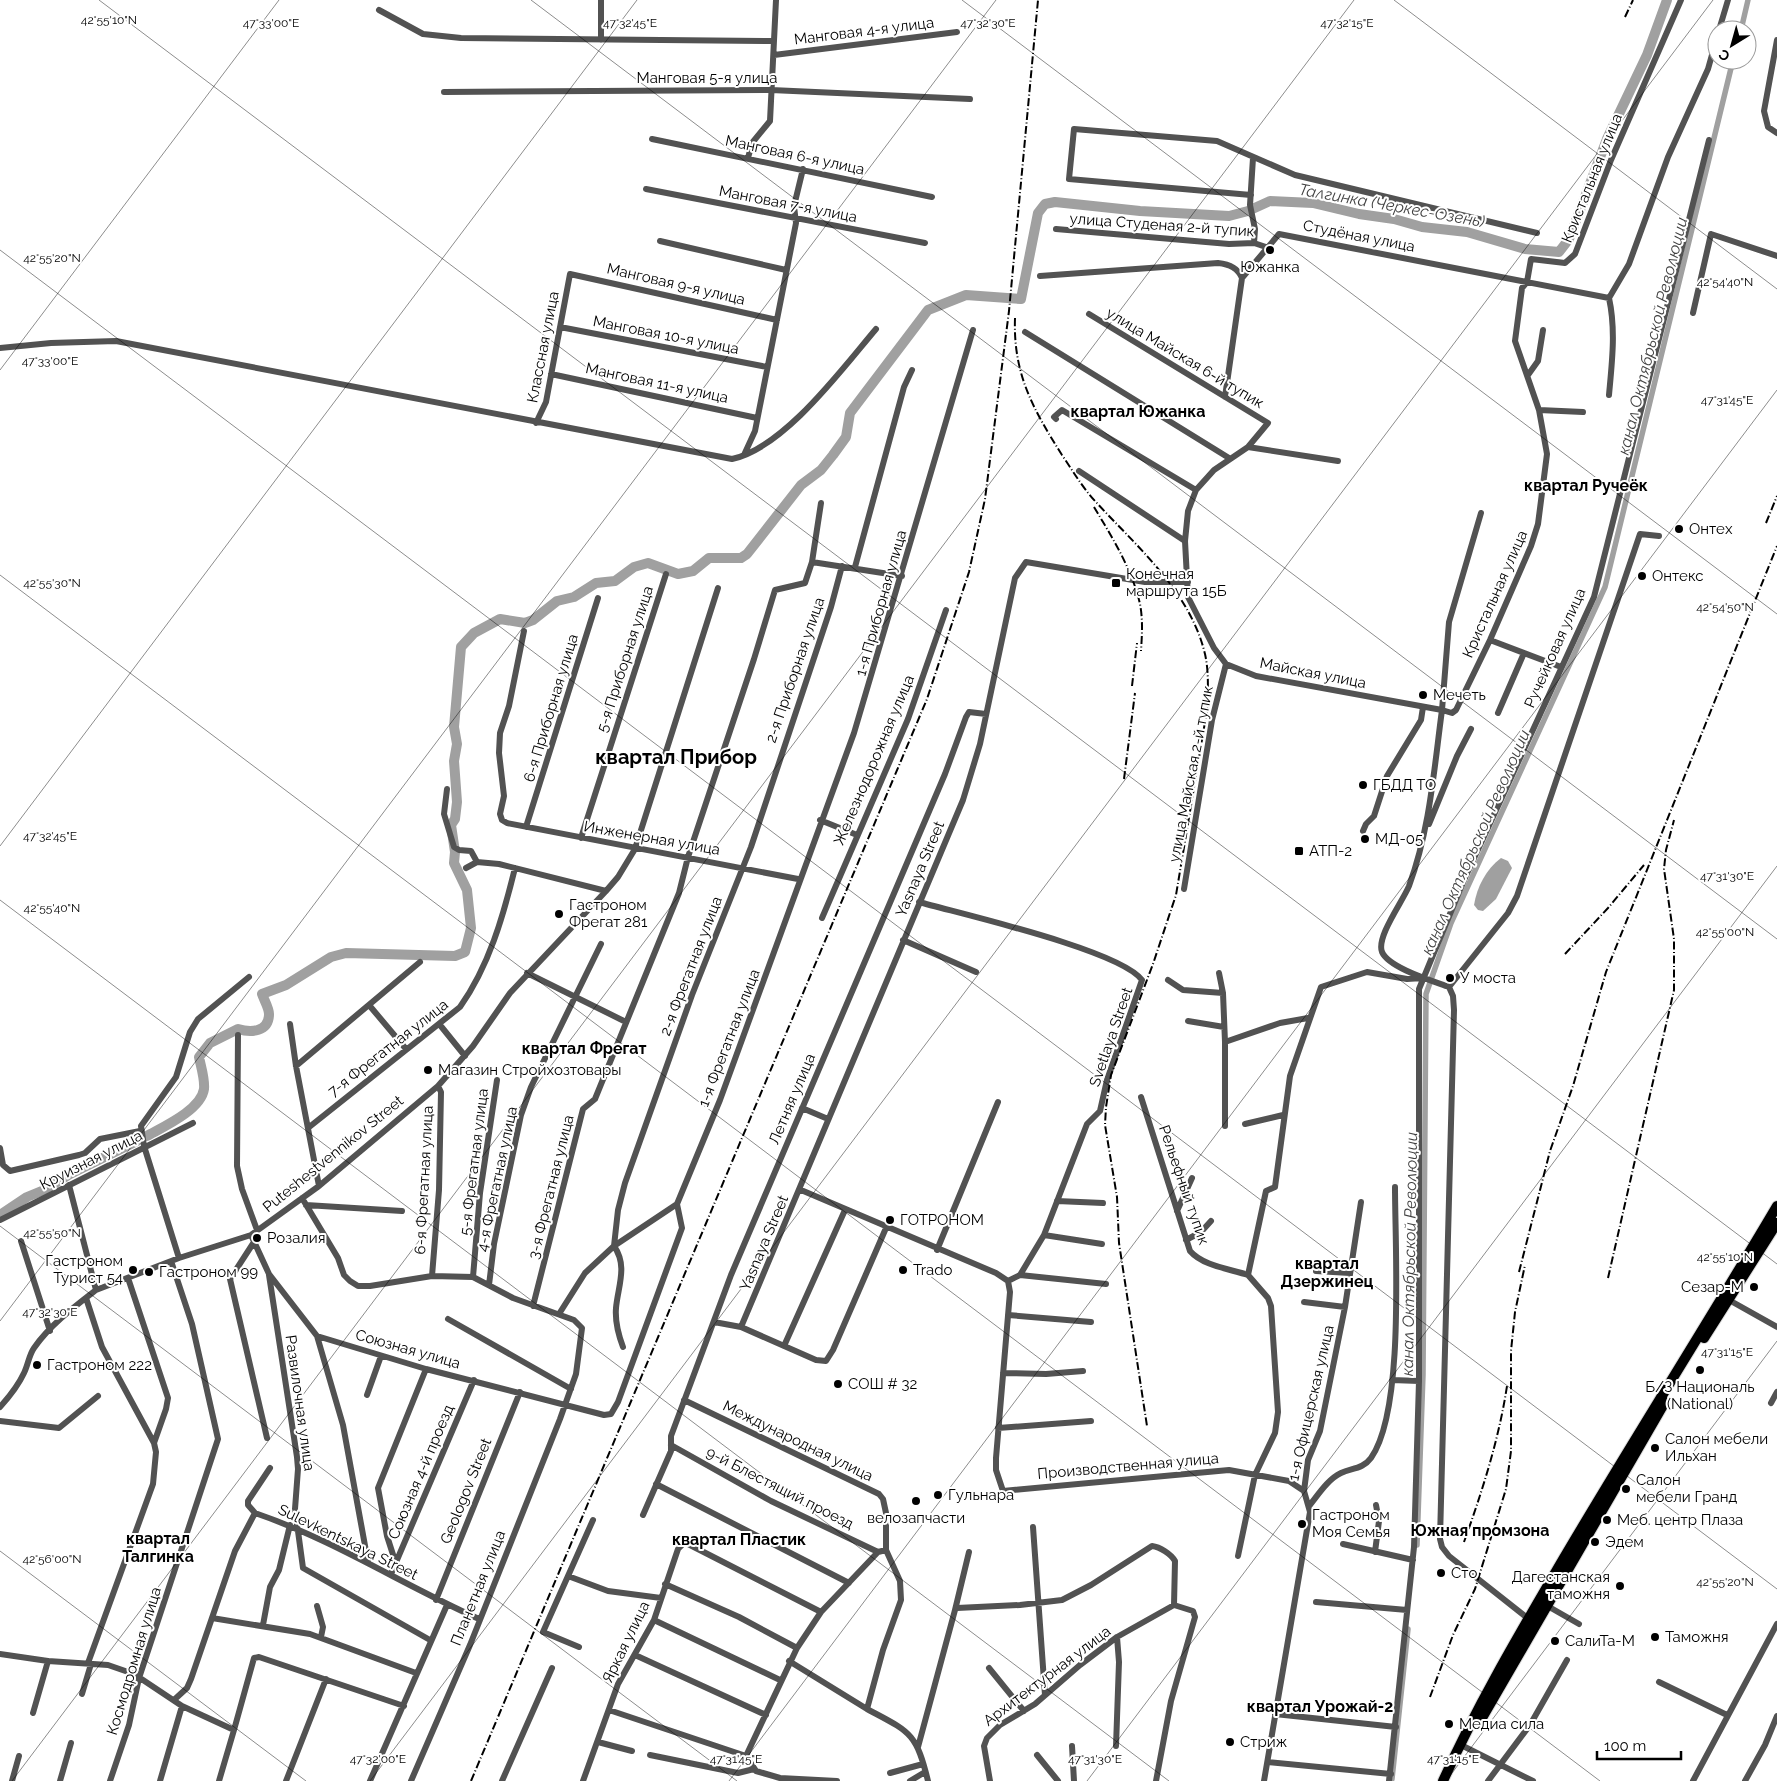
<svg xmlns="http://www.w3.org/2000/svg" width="1777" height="1781" font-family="Raleway,sans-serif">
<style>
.water{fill:#a0a0a0}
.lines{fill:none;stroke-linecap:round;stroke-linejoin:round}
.canal{stroke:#a0a0a0;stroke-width:5.5}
.river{stroke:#a0a0a0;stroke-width:10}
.primary-casing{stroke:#dbdbdb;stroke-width:12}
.minor{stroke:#525252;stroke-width:6}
.primary{stroke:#000;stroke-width:10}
.rail{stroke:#000;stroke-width:2;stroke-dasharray:8 2.5 1 2.5;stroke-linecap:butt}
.ticks{fill:none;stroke:#000;stroke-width:1;stroke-opacity:0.45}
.poi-dot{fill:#000;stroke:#fff;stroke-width:2}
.labels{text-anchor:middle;stroke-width:4;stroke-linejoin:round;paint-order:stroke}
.street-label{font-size:15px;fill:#000;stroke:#fff}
.poi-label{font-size:15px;fill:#000;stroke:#fff;text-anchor:start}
.water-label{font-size:16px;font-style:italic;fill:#414141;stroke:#fff}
.neighbourhood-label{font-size:16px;font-weight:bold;fill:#000;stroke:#fff}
.district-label{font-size:20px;font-weight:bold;fill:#000;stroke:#fff}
.ticks-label{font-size:12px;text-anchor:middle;fill:#000;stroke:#fff;stroke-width:4;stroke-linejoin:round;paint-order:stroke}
</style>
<rect width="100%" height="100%" fill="#fff"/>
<!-- water -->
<path class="water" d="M1501,858l7,3 4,7 -16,31 -13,12 -5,-1 -4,-5c3,-18 12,-36 27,-47z"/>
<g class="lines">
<!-- canal -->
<path class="canal" d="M1741,30l7,-30
M1417,1545l6,-170 3,-381 25,-71 154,-336 128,-527
M1392,1779l16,-150"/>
<!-- river -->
<path class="river" d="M147,1136c16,-9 54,-26 57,-47 1,-10 -3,-22 -5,-32l11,-14 28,-14c13,4 31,3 31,-15 0,-6 -5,-14 -7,-20l24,-9 45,-28 15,-4 109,3 10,-4 6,-24 -4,-38 -13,-27 1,-11 -4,-27 4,-6 2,-17 -3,-41 3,-17 -3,-17 7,-80 13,-14 26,-14 25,4 8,-3 24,-19 17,-4 22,-14 19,-2 19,-14 14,-4 30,11 15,-3 16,-13h32l6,-4 54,-69 20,-15 12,-15 13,-18 4,-24 78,-103 38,-15 55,4 17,-86 7,-9 10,-2 85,9 89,5 19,-5 22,-10 43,2 46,11 35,5 28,8 45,5 58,17 34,3 10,-13 38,-100 40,-84 20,-55
M0,1215l27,-18 17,-7 26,-16 67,-33"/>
<!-- primary casing -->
<g class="primary-casing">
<path id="primary" d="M1704,1338l73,-115
M1482,1718l183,-316
M1443,1781c33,-73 74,-143 115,-213 71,-121 147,-240 219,-362"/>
</g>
<!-- minor -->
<path class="minor" d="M379,10l44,24 38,4 313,3
M1719,30l9,-30
M601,40v-40
M1777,40l-13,71 4,16 9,6
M774,55l183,-23
M444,92l327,-2 199,9
M652,139l280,58
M748,158l4,-15 18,-22 6,-121
M1253,158l-3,47 5,24 -1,14
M646,189l279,54
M1251,195l-182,-16 5,-50 143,12 78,34 242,58
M1056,229l173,15 25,-1 12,4
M660,241l126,29
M1040,276l178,-13c11,1 20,5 24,15
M1693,313l18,-79 66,22
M1089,314l179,109 -20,24 -34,23 -18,20 -8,21 -3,30 3,56 26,51 12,16 30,12 186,34c-8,59 -12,119 -33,176 -6,15 -33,51 -27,66 7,16 51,29 67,35
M560,327l207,40
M1025,332l204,126
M0,348l51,-5 65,-2 616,118c52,-11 110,-90 144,-130
M551,374l206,44
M1528,375l10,-14 5,-31
M1609,395c3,-33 7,-65 0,-97l20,-34 39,-107 40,-88 9,-32
M1225,397l17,-119 37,-44 330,64
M1539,410l44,2
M1056,419l-2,-2 8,-7 134,80
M536,423l10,-21 24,-128 207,46
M1248,447l90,14
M744,455l11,-24 41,-208 -2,-17 9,-37
M1079,471l106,70
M1481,513l-32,109 -7,88 10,3 4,-3 34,-70 41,-94 7,-22 9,-70 -8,-44 -24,-69 7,-53 5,-6 4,-23 34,4 10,-9 36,-94 70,-160
M812,562l90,14
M855,567l49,-180 8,-17
M524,631l-15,75 -9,27 -1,20 5,43 -4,18 2,6 5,3 291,56
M1490,640l71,27
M1498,713l26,-60
M447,789l-3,25 10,33 5,3 12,1 6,11
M820,820l37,15
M1429,824l28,-68 14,-27
M526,827l72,-229
M1363,831l3,-7 8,-8 13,-40 34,-56 2,-13
M581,838l85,-264
M466,868l11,-6 22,2 107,27
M1184,889l28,-169 14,-56
M919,902c42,12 201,48 223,78l-35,100 -7,31 -13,13 -43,111 -24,40 -12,6
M822,918l86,-199 38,-109
M903,940l73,32
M527,973l99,49
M1219,973l4,20 2,49
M1168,980l15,10 40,3
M369,1005l37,44
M1188,1021l36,6
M290,1024l6,42 23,120
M440,1025l25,31
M238,1035l-1,131 5,23 15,41
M296,1066l124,-104
M1141,1097l49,154c13,15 40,18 58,24
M802,1108l26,11
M1245,1124l38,-9
M1225,1126v-84l55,-19 28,-5
M308,1128l152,-121c29,-41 43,-90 55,-139
M0,1148l3,17 7,6 69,-16 6,-2 15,-14 40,-8
M69,1185l27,105
M801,1190l195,83 12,8 2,11 -14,166v12l7,21 226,-21 60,11 15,10 6,21 -46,269
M302,1198l36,60 6,17 6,6 8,5h12l62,-10 41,1 40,21 61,22 8,8 -6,46 -16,45 -90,226 -59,136
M1057,1201l46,2
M677,1204l43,-104 134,-367 119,-403
M306,1205l96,6
M1177,1211l15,-33
M0,1220l193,-97
M251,1235l18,39 48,62 109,33 178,46 7,-1 7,-12 64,-174 -5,-24
M1044,1235l58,9
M1186,1240l15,-8 10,-11
M21,1241l29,90
M254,1242l-24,37 37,159
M937,1250l61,-148
M179,1258l-35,-112 -3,-20 35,-49 14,-45 8,-13 51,-42
M1316,1271l34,2
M269,1275l28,182 1,12 -3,40 8,59 127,72
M1020,1275l86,9
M432,1276l7,-86 2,-98 -3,-6
M473,1277l7,-84 17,-113
M128,1278l40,120 -2,11 -12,34
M489,1285l5,-41 27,-129 10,-28 70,-143
M86,1298l16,49 52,96 2,9 -3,32 -65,179
M1729,1300l48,27
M1304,1302l41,5
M533,1306l50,-197 12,-10 84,-206 9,-36 66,-198 21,-69 30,-7 7,-21 9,-59
M559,1314l26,-41 29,-27 63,-42
M1008,1315l83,7
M448,1319l123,70
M714,1322l27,5 75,33 10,1 7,-11 53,-122
M741,1327l222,-527 17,-56 35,-166 11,-16 119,20h43
M317,1336l26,89 25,137
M784,1346l61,-136
M623,1347c-5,-13 -8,-26 -7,-39 2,-22 12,-42 -2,-62l4,-36 7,-27 67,-188 59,-148 80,-240 11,-41
M1003,1373l43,1 37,-3
M1392,1380l27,1
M367,1395l14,-39
M684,1400l195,94 4,5 3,14v37l14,31 1,19 -18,50 -16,59c43,23 49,23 61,72
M1771,1403l6,-11
M0,1407c9,-10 18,-21 24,-34 4,-8 5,-18 10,-25 16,-23 40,-41 62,-58l83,-32 72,-23 68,-49 119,-100 35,-40 37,-53 96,-102 12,-14 17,-28 83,-261
M0,1421l59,7 39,-32
M998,1428l93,-7
M671,1445l100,56 107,51
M656,1484l193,99
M1304,1491l4,-31 12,-29 25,-124 16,-105
M1309,1506c9,-11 19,-27 32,-33 11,-5 22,-4 30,-15 34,-48 24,-208 24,-271
M255,1513l-7,-8v-4l22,-33
M643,1515l28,-64v-15l60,-161 214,-501 21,-57 3,-5 17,2
M1033,1527l12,168
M1343,1544l70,16
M1375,1552l4,-31 -3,-16
M1238,1556l17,-81 20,-42 3,-21 -7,-106 -3,-8 -20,-23 18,-84 9,-4 15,-111 31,-89 46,-15 40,7 16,-1
M396,1564l-9,-28 -9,-48 48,-119
M391,1574l83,-194
M568,1576l40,15 53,7
M665,1584l74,33 58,31
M436,1600l84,-208
M1316,1602l91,8
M1544,1604l35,20
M317,1606l6,21 -2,10
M955,1610l14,-58
M212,1618l98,16 106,39
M654,1620l126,60
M1530,1620l-81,-64 -7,-9 -2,-8 14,-529 -1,-14 -4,-9 59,-74 9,-17 123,-362 19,2
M263,1625l7,-38 9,-17 11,-45
M579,1647l-36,-15 50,-112
M0,1654l48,7 60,4 26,9 48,32 52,24 20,-72 5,-1 145,49
M635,1655l131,60
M789,1661l78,48
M989,1668l35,43
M1659,1682l68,33
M82,1694l9,-30
M175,1699l12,-11 4,-9 44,-128 20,-38c79,27 148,72 224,106
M609,1710l137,46
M33,1713l15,-52
M1275,1714l121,13
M598,1742l34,9
M1459,1744l74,37
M1072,1746l2,35
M1116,1746l3,-84 -2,-25
M918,1747l37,-137 2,-2 63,-3 42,-5 29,-15 61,-39c8,1 19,8 23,15l-1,44
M650,1755l88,18 16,-4
M1037,1755l21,26
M1268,1762l123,12
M890,1773l33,-9
M12,1781l7,-25
M60,1781l11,-38
M110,1781l19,-56 10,-47 79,-239 -26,-115 -21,-63
M160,1781l22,-75
M219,1781l15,-51
M286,1781l40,-102
M370,1781l77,-176
M502,1781l50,-113
M583,1781l35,-97 36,-64 24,-71 5,-5h5l133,68
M837,1781l-57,-3 -24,-7 -10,-15 51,-108 24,-36 57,-60 8,-2
M910,1781l15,-9
M990,1781l-6,-35 3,-8 13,-13 35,-21 45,-39 37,-28 57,-32 19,6 2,6 -24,84 -15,80
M1389,1781l25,-234 5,-166v-392l45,-109 130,-283 115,-457
M1488,1781l42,-56 37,-65
M1693,1781l84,-157
M1745,1781l20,-36 12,-29"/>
<!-- primary -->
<use href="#primary" class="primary"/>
<!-- rail -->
<path class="rail" d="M1625,17l8,-17
M1015,318c-2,56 18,91 47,137 11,16 20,32 33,46 41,45 95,90 110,153 4,18 3,37 2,56l-31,185 -23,69 -42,111 -5,32 -1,18 12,72 2,46 28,183
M1094,507c18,30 38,62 46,97 3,16 2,31 1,47
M1766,523l11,-27
M1132,686l5,-43
M1124,779l11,-86
M1565,954l43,-46 36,-43
M1519,1272l31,-121 23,-65 33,-114 171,-426
M1608,1278l66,-288v-51l-10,-70 2,-19 8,-30
M1464,1542c18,-50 35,-103 43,-156
M1430,1697l23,-62 22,-46 31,-100 5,-38v-100l4,-39 10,-47
M471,1781l456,-1082 42,-127 16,-73 24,-188 29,-311"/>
</g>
<!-- ticks -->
<path class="ticks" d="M99,0l1678,1264M531,0l1246,939M962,0l815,614M1394,0l383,289M0,250l1777,1339M0,370l279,-370M0,575l1600,1206M0,846l637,-846M0,900l1169,881M0,1226l737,555M0,1321l996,-1321M0,1551l306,230M12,1781l1342,-1781M370,1781l1343,-1781M729,1781l1048,-1391M1087,1781l690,-915M1446,1781l331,-440"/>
<!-- markers -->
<g class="poi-dot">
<circle cx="1270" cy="250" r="5"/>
<circle cx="1679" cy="529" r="5"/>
<circle cx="1642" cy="576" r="5"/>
<rect x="1111" y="578" width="10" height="10" rx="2.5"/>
<circle cx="1423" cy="695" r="5"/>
<circle cx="1363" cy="785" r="5"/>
<circle cx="1365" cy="839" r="5"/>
<rect x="1294" y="846" width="10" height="10" rx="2.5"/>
<circle cx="559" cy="914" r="5"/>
<circle cx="1450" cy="978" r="5"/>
<circle cx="428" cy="1070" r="5"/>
<circle cx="890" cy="1220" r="5"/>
<circle cx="257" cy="1238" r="5"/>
<circle cx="133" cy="1270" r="5"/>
<circle cx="903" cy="1270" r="5"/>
<circle cx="149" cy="1272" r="5"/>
<circle cx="1754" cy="1287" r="5"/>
<circle cx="37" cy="1365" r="5"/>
<circle cx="1700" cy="1370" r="5"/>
<circle cx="838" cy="1384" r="5"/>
<circle cx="1655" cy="1448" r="5"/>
<circle cx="1626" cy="1489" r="5"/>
<circle cx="938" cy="1495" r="5"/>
<circle cx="916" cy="1501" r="5"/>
<circle cx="1607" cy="1520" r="5"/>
<circle cx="1302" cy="1524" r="5"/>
<circle cx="1595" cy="1542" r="5"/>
<circle cx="1441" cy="1573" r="5"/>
<circle cx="1620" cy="1586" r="5"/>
<circle cx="1655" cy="1637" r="5"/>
<circle cx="1555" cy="1641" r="5"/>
<circle cx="1449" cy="1724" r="5"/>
<circle cx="1230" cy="1742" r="5"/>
</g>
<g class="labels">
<!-- street labels -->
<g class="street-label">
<text transform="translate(864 31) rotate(-7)" y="5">Манговая 4-я улица</text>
<text x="707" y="83">Манговая 5-я улица</text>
<text transform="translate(795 155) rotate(12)" y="5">Манговая 6-я улица</text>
<text transform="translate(1592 178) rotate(-68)" y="5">Кристальная улица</text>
<text transform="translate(788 204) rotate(11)" y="5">Манговая 7-я улица</text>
<text transform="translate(1162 225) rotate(4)" y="5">улица Студеная 2-й тупик</text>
<text transform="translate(1359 236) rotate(11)" y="5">Студёная улица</text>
<text transform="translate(676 284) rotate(13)" y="5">Манговая 9-я улица</text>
<text transform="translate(666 335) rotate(11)" y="5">Манговая 10-я улица</text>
<text transform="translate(543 347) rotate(-79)" y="5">Классная улица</text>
<text transform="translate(1185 358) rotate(31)" y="5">улица Майская 6-й тупик</text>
<text transform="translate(657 383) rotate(12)" y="5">Манговая 11-я улица</text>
<text transform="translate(1495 594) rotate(-66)" y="5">Кристальная улица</text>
<text transform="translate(881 603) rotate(-74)" y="5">1-я Приборная улица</text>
<text transform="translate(1555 648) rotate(-66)" y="5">Ручейковая улица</text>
<text transform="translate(625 659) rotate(-72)" y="5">5-я Приборная улица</text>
<text transform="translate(795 670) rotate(-71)" y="5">2-я Приборная улица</text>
<text transform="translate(1313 673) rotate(11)" y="5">Майская улица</text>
<text transform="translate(551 708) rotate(-73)" y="5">6-я Приборная улица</text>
<text transform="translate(874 760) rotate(-67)" y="5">Железнодорожная улица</text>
<text transform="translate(1191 774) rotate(-79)" y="5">улица Майская 2-й тупик</text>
<text transform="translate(652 838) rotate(10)" y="5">Инженерная улица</text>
<text transform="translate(920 869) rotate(-67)" y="5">Yasnaya Street</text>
<text transform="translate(691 966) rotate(-69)" y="5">2-я Фрегатная улица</text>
<text transform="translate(1111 1037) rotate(-71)" y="5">Svetlaya Street</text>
<text transform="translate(729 1038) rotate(-69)" y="5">1-я Фрегатная улица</text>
<text transform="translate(388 1048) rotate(-38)" y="5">7-я Фрегатная улица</text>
<text transform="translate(792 1099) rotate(-67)" y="5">Летняя улица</text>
<text transform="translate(333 1154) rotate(-39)" y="5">Puteshestvennikov Street</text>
<text transform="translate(91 1160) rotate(-27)" y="5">Круизная улица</text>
<text transform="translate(474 1162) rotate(-83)" y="5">5-я Фрегатная улица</text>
<text transform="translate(497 1179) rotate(-78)" y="5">4-я Фрегатная улица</text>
<text transform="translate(424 1180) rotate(-87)" y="5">6-я Фрегатная улица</text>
<text transform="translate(1184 1185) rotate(71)" y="5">Рельефный тупик</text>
<text transform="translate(551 1187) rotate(-76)" y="5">3-я Фрегатная улица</text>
<text transform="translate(764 1243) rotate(-67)" y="5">Yasnaya Street</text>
<text transform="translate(408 1349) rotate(16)" y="5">Союзная улица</text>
<text transform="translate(300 1403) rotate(82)" y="5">Развилочная улица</text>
<text transform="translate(1311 1403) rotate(-77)" y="5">1-я Офицерская улица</text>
<text transform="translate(798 1441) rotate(26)" y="5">Международная улица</text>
<text transform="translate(1128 1466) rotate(-5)" y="5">Производственная улица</text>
<text transform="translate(421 1472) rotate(-67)" y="5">Союзная 4-й проезд</text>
<text transform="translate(780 1488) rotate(27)" y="5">9-й Блестящий проезд</text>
<text transform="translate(466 1491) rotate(-68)" y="5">Geologov Street</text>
<text transform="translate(348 1542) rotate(26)" y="5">Sulevkentskaya Street</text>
<text transform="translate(478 1588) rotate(-68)" y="5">Планетная улица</text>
<text transform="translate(626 1642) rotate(-64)" y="5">Яркая улица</text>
<text transform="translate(134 1661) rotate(-73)" y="5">Космодромная улица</text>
<text transform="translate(1047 1676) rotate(-37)" y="5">Архитектурная улица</text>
</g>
<!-- poi labels -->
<g class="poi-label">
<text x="1270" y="272" text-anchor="middle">Южанка</text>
<text x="1689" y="534">Онтех</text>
<text x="1126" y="579">Конечная<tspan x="1126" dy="17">маршрута 15Б</tspan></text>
<text x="1652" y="581">Онтекс</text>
<text x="1433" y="700">Мечеть</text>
<text x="1373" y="790">ГБДД ТО</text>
<text x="1375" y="844">МД-05</text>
<text x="1309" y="856">АТП-2</text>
<text x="569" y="910">Гастроном<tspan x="569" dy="17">Фрегат 281</tspan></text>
<text x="1460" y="983">У моста</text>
<text x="438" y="1075">Магазин Стройхозтовары</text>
<text x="900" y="1225">ГОТРОНОМ</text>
<text x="267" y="1243">Розалия</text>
<text x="123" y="1266" text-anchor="end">Гастроном<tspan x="123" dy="17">Турист 54</tspan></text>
<text x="913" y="1275">Trado</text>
<text x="159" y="1277">Гастроном 99</text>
<text x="1744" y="1292" text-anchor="end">Сезар-М</text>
<text x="47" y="1370">Гастроном 222</text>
<text x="848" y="1389">СОШ # 32</text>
<text x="1700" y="1392" text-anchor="middle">Б/З Националь<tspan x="1700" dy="17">(National)</tspan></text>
<text x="1665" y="1444">Салон мебели<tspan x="1665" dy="17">Ильхан</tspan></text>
<text x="1636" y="1485">Салон<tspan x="1636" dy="17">мебели Гранд</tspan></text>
<text x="948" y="1500">Гульнара</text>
<text x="1312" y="1520">Гастроном<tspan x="1312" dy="17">Моя Семья</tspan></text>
<text x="916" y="1523" text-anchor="middle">велозапчасти</text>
<text x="1617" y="1525">Меб. центр Плаза</text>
<text x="1605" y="1547">Эдем</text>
<text x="1451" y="1578">Сто</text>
<text x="1610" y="1582" text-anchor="end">Дагестанская<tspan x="1610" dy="17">таможня</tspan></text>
<text x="1665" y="1642">Таможня</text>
<text x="1565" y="1646">СалиТа-М</text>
<text x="1459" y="1729">Медиа сила</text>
<text x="1240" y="1747">Стриж</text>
</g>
<!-- water labels -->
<g class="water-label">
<text transform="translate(1392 205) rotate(10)" y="6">Талгинка (Черкес-Озень)</text>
<text transform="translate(1652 336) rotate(-76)" y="6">канал Октябрьской Революции</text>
<text transform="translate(1475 842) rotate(-66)" y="6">канал Октябрьской Революции</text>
<text transform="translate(1409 1254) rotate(-89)" y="6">канал Октябрьской Революции</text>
</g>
<!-- neighbourhood labels -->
<g class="neighbourhood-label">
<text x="1138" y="417">квартал Южанка</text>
<text x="1586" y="491">квартал Ручеёк</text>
<text x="584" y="1054">квартал Фрегат</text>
<text x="1327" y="1269">квартал<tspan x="1327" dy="18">Дзержинец</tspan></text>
<text x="1480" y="1536">Южная промзона</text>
<text x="158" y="1544">квартал<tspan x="158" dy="18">Талгинка</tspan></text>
<text x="739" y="1545">квартал Пластик</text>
<text x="1320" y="1712">квартал Урожай-2</text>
</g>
<!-- district labels -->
<g class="district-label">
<text x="676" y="764">квартал Прибор</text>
</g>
</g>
<g class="ticks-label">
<text x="109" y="24">42°55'10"N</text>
<text x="271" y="27">47°33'00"E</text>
<text x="630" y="27">47°32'45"E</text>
<text x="988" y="27">47°32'30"E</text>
<text x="1347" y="27">47°32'15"E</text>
<text x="52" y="262">42°55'20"N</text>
<text x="1725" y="286">42°54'40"N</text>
<text x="50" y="365">47°33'00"E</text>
<text x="1727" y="404">47°31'45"E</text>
<text x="52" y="587">42°55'30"N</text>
<text x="1725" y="611">42°54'50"N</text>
<text x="50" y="840">47°32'45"E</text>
<text x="1727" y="880">47°31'30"E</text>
<text x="52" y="912">42°55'40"N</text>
<text x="1725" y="936">42°55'00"N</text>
<text x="52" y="1237">42°55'50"N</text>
<text x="1725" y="1261">42°55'10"N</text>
<text x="50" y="1316">47°32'30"E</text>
<text x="1727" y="1356">47°31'15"E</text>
<text x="52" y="1563">42°56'00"N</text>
<text x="1725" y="1586">42°55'20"N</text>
<text x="378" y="1763">47°32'00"E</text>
<text x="736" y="1763">47°31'45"E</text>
<text x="1095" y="1763">47°31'30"E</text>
<text x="1453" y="1763">47°31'15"E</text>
</g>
<!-- north arrow -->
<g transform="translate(1732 45) rotate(217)"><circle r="24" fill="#ffffff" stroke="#999999"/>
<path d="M0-4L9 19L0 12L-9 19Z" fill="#000000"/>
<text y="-8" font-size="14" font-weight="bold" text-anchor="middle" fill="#000000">С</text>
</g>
<!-- scale -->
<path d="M1597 1751v8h84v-8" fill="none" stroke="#000000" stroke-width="2.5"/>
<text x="1604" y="1751" font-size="15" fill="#000000" stroke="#ffffff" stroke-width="4" paint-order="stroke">100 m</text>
</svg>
